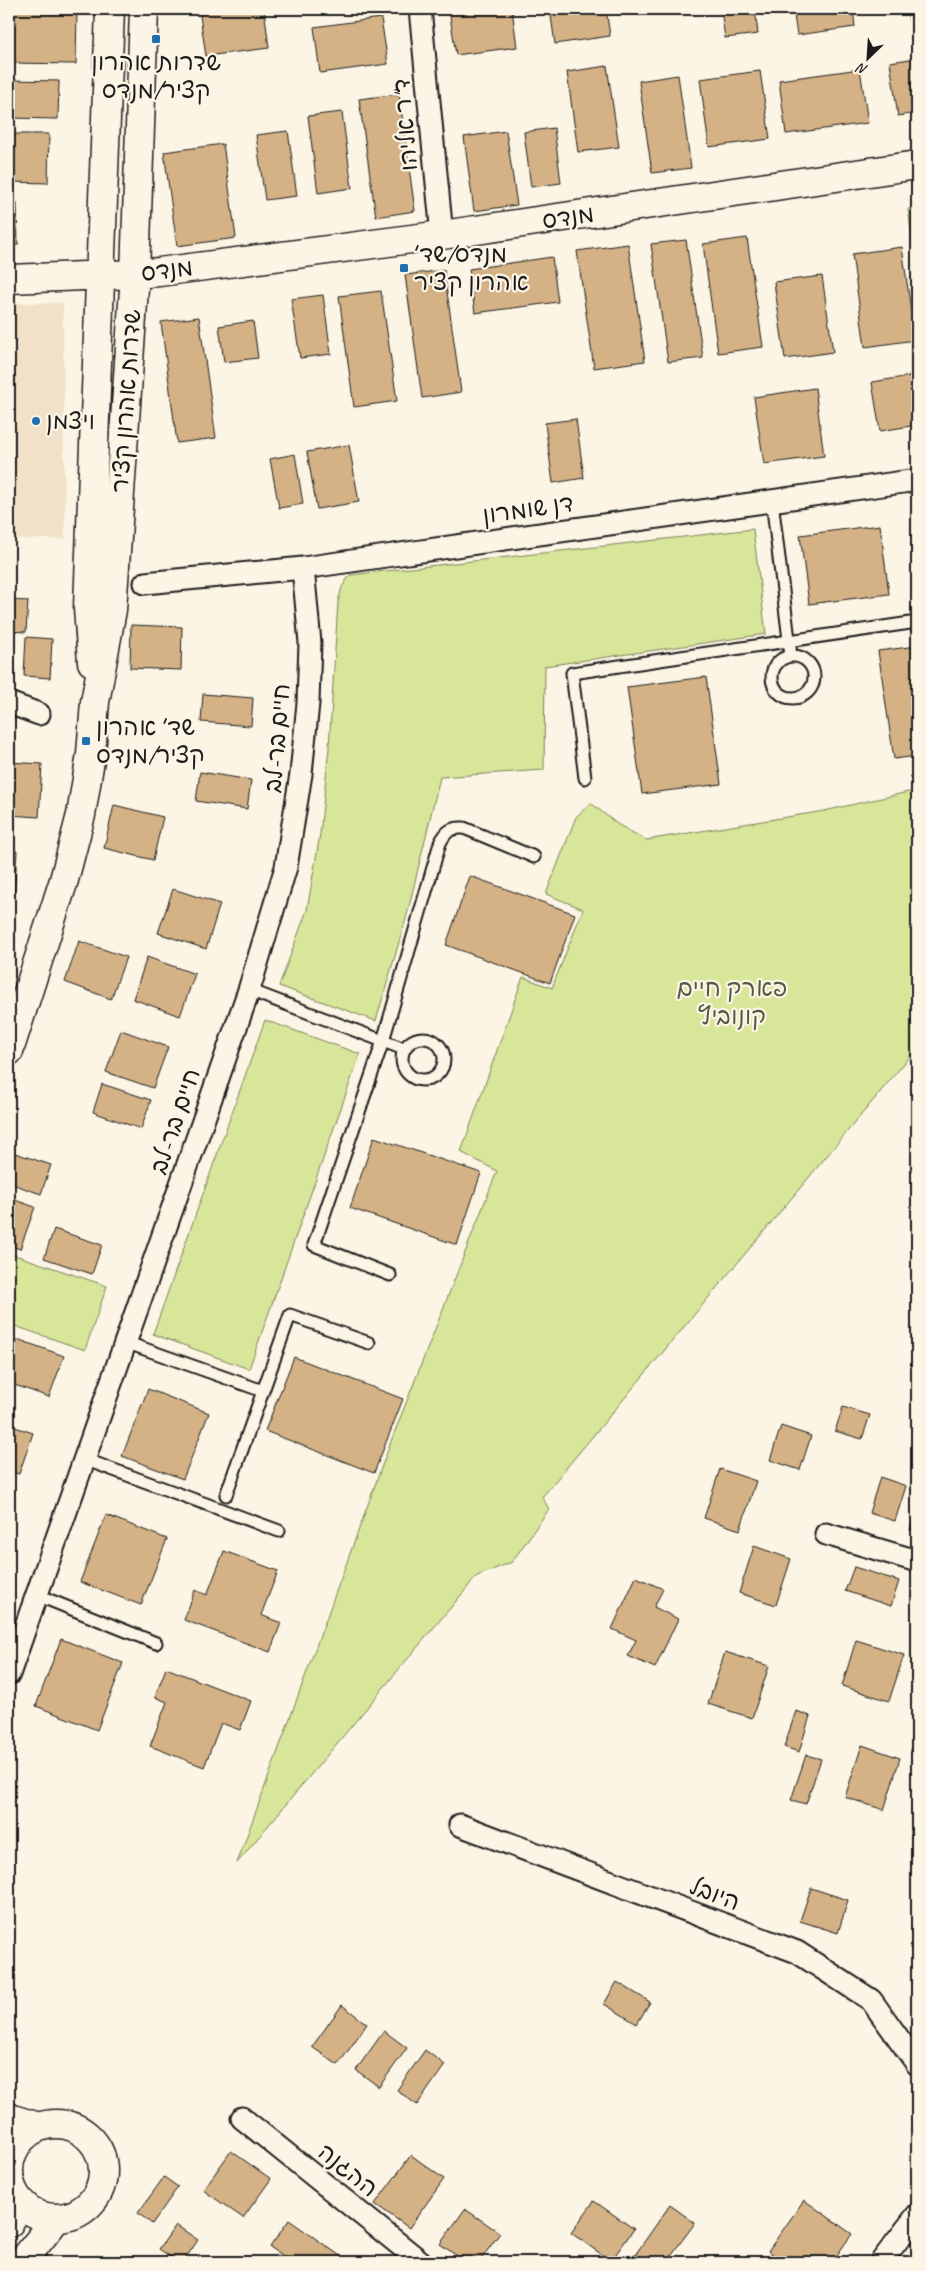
<svg xmlns="http://www.w3.org/2000/svg" width="926" height="2271" font-family="Caveat,'Playpen Sans Hebrew',sans-serif">
<style>
.built{fill:#f0e1c8}
.green{fill:#d7e699;stroke:#7a815a}
.building{fill:#d4b286;stroke:#1c1c1c}
.lines{fill:none;stroke-linecap:round;stroke-linejoin:round}
.lane-casing{stroke:#1c1c1c;stroke-width:15}
.street-casing{stroke:#1c1c1c;stroke-width:25}
.secondary-casing{stroke:#1c1c1c;stroke-width:31}
.lane{stroke:#fcf5e5;stroke-width:11}
.street{stroke:#fcf5e5;stroke-width:21}
.secondary{stroke:#fcf5e5;stroke-width:28}
.poi-dot{fill:#1f6fb2;stroke:#fcf5e5;stroke-width:2}
.labels{text-anchor:middle;stroke-width:4.5;stroke-linejoin:round;paint-order:stroke}
.poi-label{font-size:24px;fill:#1c1c1c;stroke:#fcf5e5;text-anchor:start}
.street-label{font-size:24px;fill:#1c1c1c;stroke:#fcf5e5}
.park-label{font-size:24px;fill:#545942;stroke:#fcf5e5}
</style>
<rect width="100%" height="100%" fill="#fcf5e5"/>
<filter id="ink" filterUnits="userSpaceOnUse"><feTurbulence type="fractalNoise" baseFrequency=".02" numOctaves="2"/><feDisplacementMap in="SourceGraphic" scale="10" xChannelSelector="R" yChannelSelector="G"/><feConvolveMatrix kernelMatrix="1 2 1 2 8 2 1 2 1" color-interpolation-filters="sRGB"/></filter>
<g filter="url(#ink)">
<!-- built -->
<path class="built" d="M9,303h54l2,236h-56z"/>
<!-- green -->
<path class="green" d="M917,207v65l-9,-63z
M753,529l13,105 -221,32 -1,104 -104,7 -33,138 -31,106 -97,-35 28,-76 13,-76 9,-86 9,-146 4,-15 8,-12z
M917,790v258l-375,449 7,12 -37,53 -35,14 -240,287 153,-419 107,-273 -36,-19 62,-175 29,11 31,-79 -37,-15 30,-77 15,-14 26,21 29,16 178,-29z
M265,1020l95,34 -111,315 -96,-35z
M9,1253l98,33 -22,64 -76,-26z"/>
<!-- building -->
<path class="building" d="M9,9l68,1 -1,54 -67,-1z
M199,9h65l5,39 -63,8z
M449,9h63l5,38 -61,8z
M550,9h56l4,27 -55,8z
M721,9h34l3,25 -33,4z
M793,9h60l2,18 -58,8z
M907,9h10v15l-7,1z
M381,18l7,46 -68,9 -6,-46z
M917,58v55l-19,3 -8,-54z
M607,66l12,81 -41,5 -11,-80z
M860,69l8,54 -82,11 -7,-54z
M760,71l10,68 -61,8 -9,-68z
M678,75l13,93 -39,5 -13,-92z
M9,80l50,1 -1,38 -49,-1z
M399,94l16,117 -39,6 -17,-118z
M342,112l10,76 -34,5 -10,-77z
M554,128l7,55 -30,4 -7,-55z
M288,131l9,65 -32,4 -9,-65z
M506,131l11,74 -43,6 -10,-74z
M9,134h40l-1,49 -39,-1z
M223,144l13,94 -59,8 -13,-94z
M9,203h8l1,42h-9z
M747,238l16,109 -45,6 -15,-109z
M686,240l17,118 -35,4 -17,-118z
M628,244l17,117 -51,7 -17,-117z
M902,247l13,93 -50,7 -13,-93z
M552,257l6,45 -83,11 -6,-44z
M444,270l17,122 -39,6 -17,-123z
M822,276l11,76 -48,7 -11,-77z
M381,291l16,110 -43,6 -15,-111z
M323,295l8,59 -31,4 -9,-59z
M199,317l17,121 -39,5 -16,-121z
M253,321l5,37 -34,4 -5,-36z
M917,375v50l-37,6 -8,-49z
M815,388l9,68 -60,8 -10,-67z
M576,419l8,59 -31,5 -8,-60z
M349,445l10,57 -42,7 -10,-57z
M295,454l8,50 -24,4 -9,-49z
M880,525l9,69 -80,10 -9,-69z
M9,600l19,1 -2,31 -17,-1z
M131,625l51,2 -1,43 -51,-2z
M26,637l26,2 -2,39 -26,-2z
M917,646v110l-23,3 -16,-108z
M706,677l15,107 -79,10 -15,-107z
M203,694l50,4 -2,28 -50,-4z
M9,762l33,2 -3,53 -30,-2z
M200,772l51,8 -4,29 -51,-8z
M114,805l49,12 -10,43 -49,-12z
M9,851h8l-3,47h-5z
M470,876l105,38 -25,69 -104,-38z
M173,889l47,15 -14,45 -48,-16z
M79,941l47,16 -15,42 -46,-17z
M147,957l48,17 -15,42 -47,-17z
M121,1030l47,17 -15,41 -47,-16z
M102,1084l49,16 -10,29 -48,-17z
M374,1137l107,36 -24,72 -107,-37z
M9,1151l42,14 -10,29 -32,-11z
M9,1198l26,9 -15,42 -11,-4z
M54,1229l48,16 -10,29 -48,-16z
M17,1339l47,17 -15,41 -40,-14v-22z
M294,1357l109,42 -29,74 -109,-42z
M148,1389l61,24 -26,66 -61,-23z
M843,1407l27,8 -8,24 -27,-8z
M9,1425l24,8 -14,41 -10,-3z
M781,1426l30,10 -11,34 -30,-10z
M720,1469l36,12 -16,49 -36,-12z
M880,1477l26,9 -11,35 -26,-8z
M917,1509v23l-7,-2z
M106,1515l61,24 -26,66 -61,-23z
M754,1546l37,13 -15,46 -37,-12z
M224,1551l54,20 -17,44 20,8 -11,29 -86,-32 11,-30 12,5z
M854,1567l45,14 -8,25 -46,-15z
M636,1577l27,12 -9,18 24,12 -23,49 -27,-12 8,-16 -24,-11z
M61,1639l62,24 -26,67 -61,-24z
M856,1640l48,15 -15,46 -47,-15z
M725,1652l44,14 -17,52 -44,-14z
M166,1668l85,33 -11,29 -19,-7 -17,44 -54,-21 17,-44 -12,-5z
M796,1711l14,5 -11,36 -15,-5z
M862,1745l38,13 -16,52 -39,-13z
M806,1755l15,4 -15,45 -15,-4z
M811,1888l37,12 -10,33 -38,-12z
M617,1982l33,20 -13,22 -33,-20z
M342,2005l25,19 -29,41 -26,-18z
M384,2031l23,17 -28,39 -23,-17z
M425,2050l20,15 -28,40 -20,-15z
M231,2151l40,28 -28,39 -40,-28z
M411,2155l33,24 -35,49 -34,-24z
M164,2177l14,10 -26,37 -14,-11z
M804,2200l48,34 -20,28h-48l-16,-11z
M594,2201l40,28 -23,32 -40,-28z
M670,2205l25,18 -29,39h-21l-10,-7z
M465,2209l35,24 -21,29h-13l-26,-18z
M289,2220l60,42h-57l-22,-15z
M176,2225l22,15 -15,22h-5l-19,-13z"/>
<g class="lines">
<!-- lane casing -->
<g class="lane-casing">
<path id="lane" d="M772,501l19,155
M772 677a21 21 0 1 1 42 0a21 21 0 1 1-42 0Z
M585,778l-13,-105 345,-51
M249,990l155,59
M402 1059a21 21 0 1 1 42 0a21 21 0 1 1-42 0Z
M390,1275l-76,-30 69,-204 57,-198c6,-11 10,-16 24,-15l70,29
M125,1342l138,49
M84,1459l195,72
M226,1495l64,-180 79,28
M37,1595l119,48"/>
</g>
<!-- street casing -->
<g class="street-casing">
<path id="street" d="M420,9l22,226
M145,583l158,-15 614,-88
M9,703l30,11
M826,1534l91,27
M9,1674l240,-684 37,-123 15,-93 7,-71 2,-60 -7,-75
M460,1825l337,127 74,48 46,64
M242,2118l179,144
M881,2262l36,-47"/>
</g>
<!-- secondary casing -->
<g class="secondary-casing">
<path id="secondary" d="M9,279l126,-5 24,-2 283,-37 475,-70
M92,662l-4,-54 22,-599
M9,1051l55,-171 17,-65 10,-61 4,-52 17,-92 23,-336 9,-265
M9,2118l30,9
M9 2171a47 47 0 1 1 94 0a47 47 0 1 1-94 0Z
M9,2223l12,-21
M22,2262l35,-44"/>
</g>
<!-- lane -->
<use href="#lane" class="lane"/>
<!-- street -->
<use href="#street" class="street"/>
<!-- secondary -->
<use href="#secondary" class="secondary"/>
</g>
</g>
<!-- markers -->
<g class="poi-dot">
<rect x="151" y="34" width="10" height="10" rx="2.5"/>
<rect x="399" y="263" width="10" height="10" rx="2.5"/>
<circle cx="36" cy="421" r="5"/>
<rect x="81" y="736" width="10" height="10" rx="2.5"/>
</g>
<g class="labels">
<!-- poi labels -->
<g class="poi-label">
<text x="156" y="70" text-anchor="middle">שדרות אהרון<tspan x="156" dy="28">קציר/מנדס</tspan></text>
<text x="414" y="262">מנדס/שד׳<tspan x="414" dy="28">אהרון קציר</tspan></text>
<text x="46" y="429">ויצמן</text>
<text x="96" y="735">שד׳ אהרון<tspan x="96" dy="28">קציר/מנדס</tspan></text>
</g>
<!-- street labels -->
<g class="street-label">
<text transform="translate(405 125) rotate(-95)" y="8">ד"ר אליהו</text>
<text transform="translate(568 217) rotate(-8)" y="8">מנדס</text>
<text transform="translate(167 270) rotate(-7)" y="8">מנדס</text>
<text transform="translate(126 401) rotate(-86)" y="8">שדרות אהרון קציר</text>
<text transform="translate(528 509) rotate(-8)" y="8">דן שומרון</text>
<text transform="translate(277 738) rotate(-85)" y="8">חיים בר-לב</text>
<text transform="translate(175 1121) rotate(-71)" y="8">חיים בר-לב</text>
<text transform="translate(715 1894) rotate(21)" y="8">היובל</text>
<text transform="translate(348 2170) rotate(39)" y="8">ההגנה</text>
</g>
<!-- park labels -->
<g class="park-label">
<text x="732" y="996">פארק חיים<tspan x="732" dy="28">קונוביץ</tspan></text>
</g>
</g>
<!-- margin -->
<rect width="926" height="2271" fill="none" stroke="#fcf5e5" stroke-width="30"/>
<rect x="15" y="15" width="896" height="2241" fill="none" stroke="#1c1c1c" stroke-width="2" filter="url(#ink)"/>
<!-- north arrow -->
<g transform="translate(868 58) rotate(205)" stroke="#fcf5e5" stroke-width="4" paint-order="stroke">
<path d="M0-4L9 19L0 12L-9 19Z" fill="#1c1c1c"/>
<text y="-8" font-size="14" font-weight="bold" text-anchor="middle" fill="#1c1c1c">N</text>
</g>
</svg>
